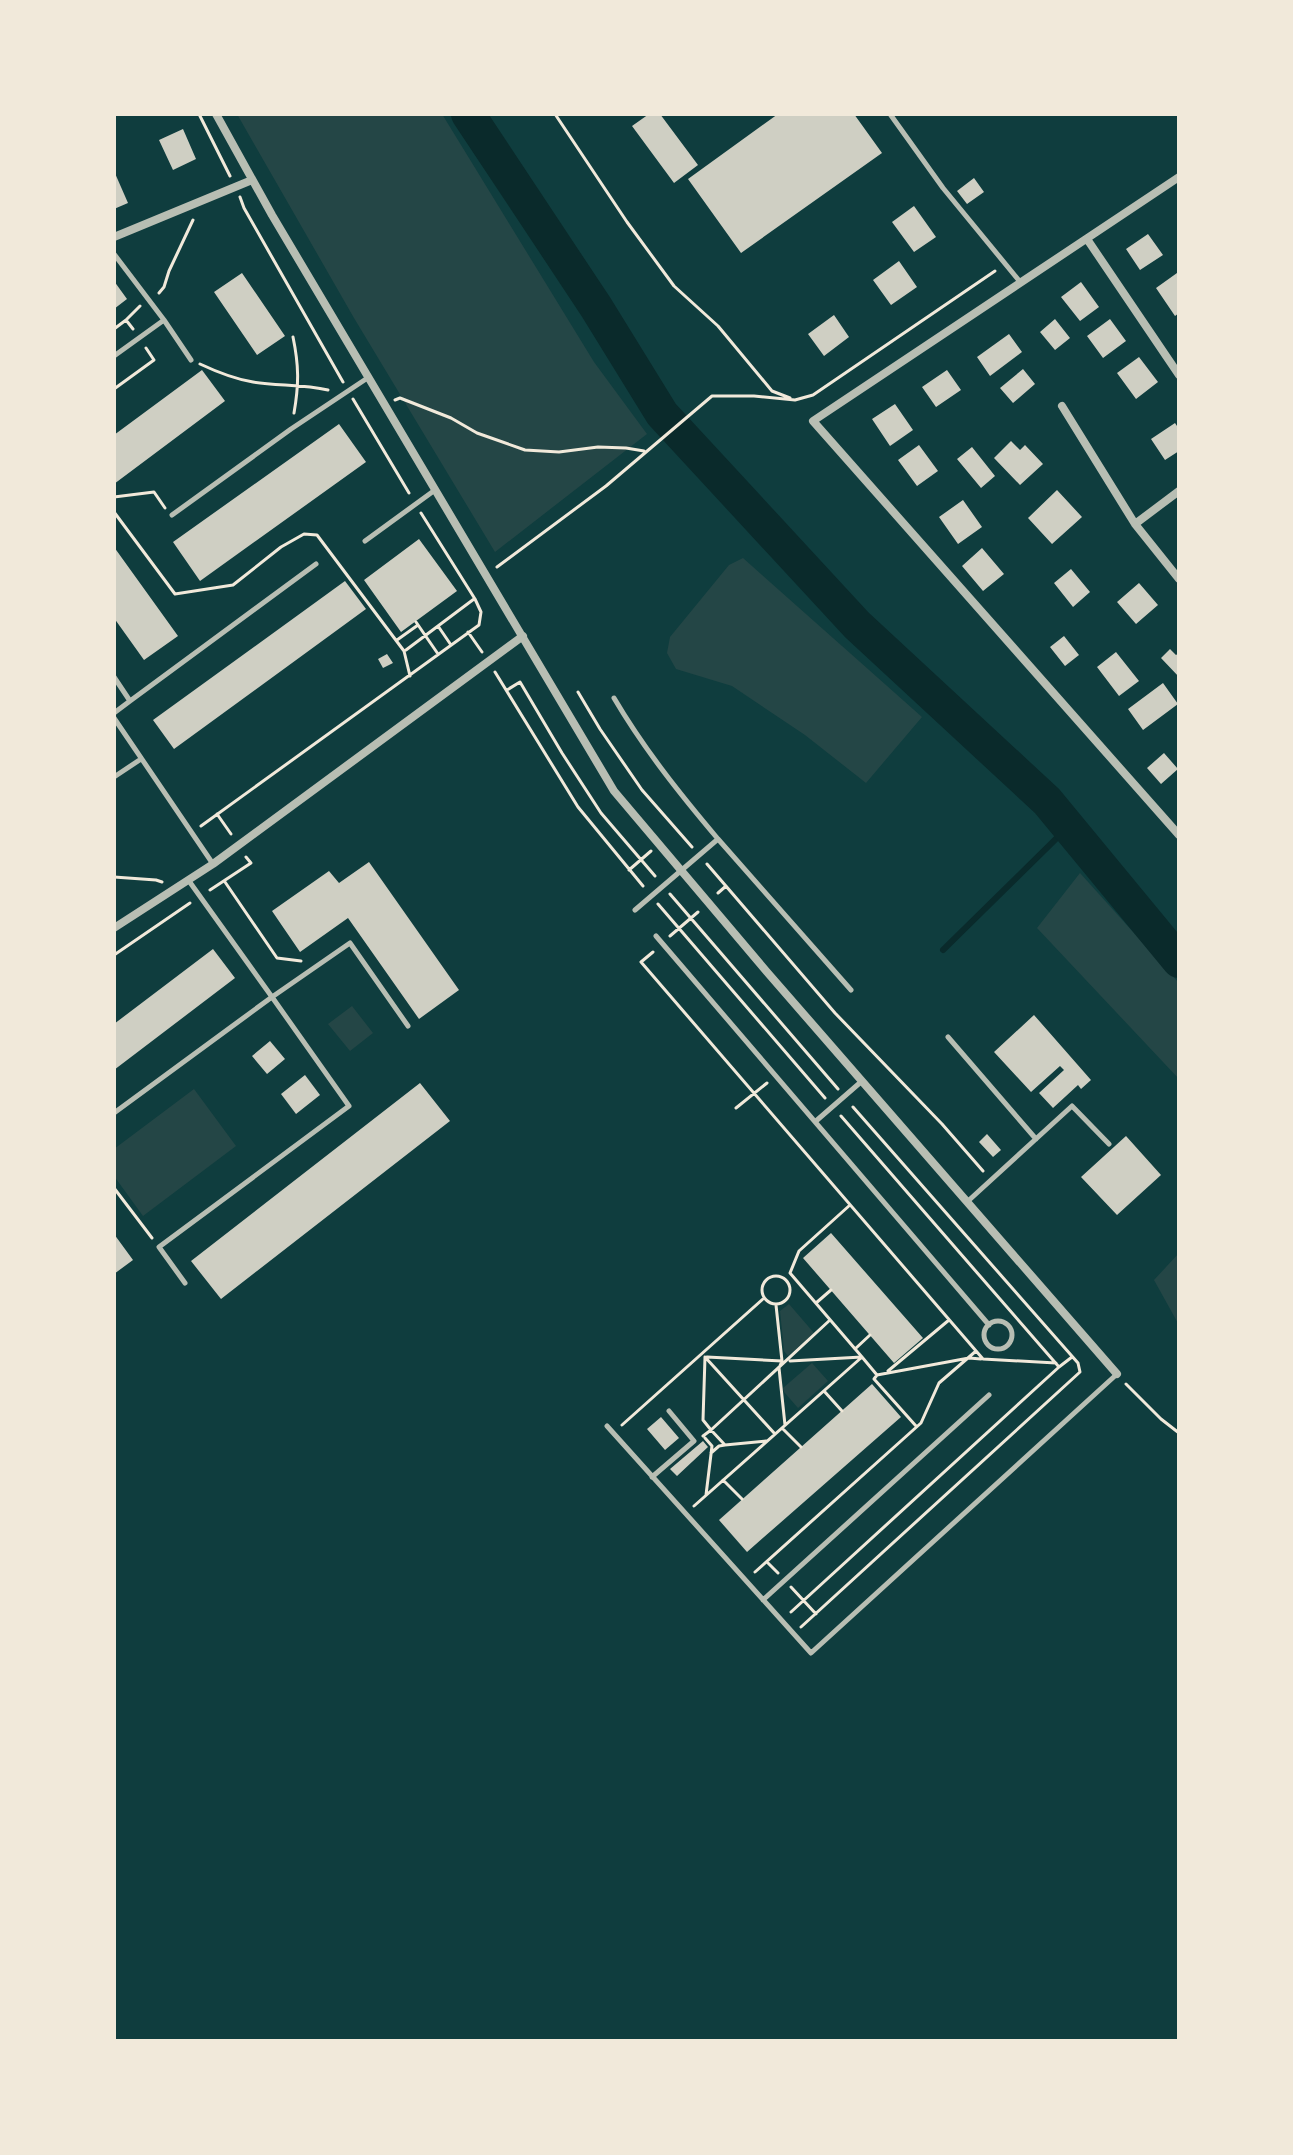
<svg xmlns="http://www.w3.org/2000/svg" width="1293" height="2155" font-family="'DM Sans',sans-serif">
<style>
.green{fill:#244646}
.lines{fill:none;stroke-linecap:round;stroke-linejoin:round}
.stream{stroke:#0a2a2b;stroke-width:6}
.river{stroke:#0a2a2b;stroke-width:34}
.building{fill:#cfcfc3}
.path{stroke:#f1e9da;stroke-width:3}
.service{stroke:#b8beb3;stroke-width:5}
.minor{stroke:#b8beb3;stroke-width:8}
</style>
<rect width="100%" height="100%" fill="#0f3d3e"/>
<!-- green -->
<path class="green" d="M237,114h205l152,248 53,72 -152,118 -141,-234z
M743,558l179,159 -56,66 -61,-48 -73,-49 -56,-17 -9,-16 3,-16 59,-72z
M1080,873l99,110v96l-142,-151z
M352,1006l21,27 -23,18 -22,-27z
M194,1089l42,57 -93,70 -29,-40v-27z
M1179,1253v72l-25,-45z
M789,1304l25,29 -26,23 -4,-5 -4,-40z
M812,1363l16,18 -30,27 -14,-16 -1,-4z"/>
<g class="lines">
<!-- stream -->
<path class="stream" d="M943,950l125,-123"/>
<!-- river -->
<path class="river" d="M468,114l128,193 66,107 195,211 190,176 132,160"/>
</g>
<!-- building -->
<path class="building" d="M649,114h11l38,51 -24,18 -42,-57z
M778,114h76l28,39 -141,100 -53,-74z
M183,129l13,30 -23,11 -14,-30z
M114,171l14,32 -14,6z
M974,178l10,14 -17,12 -10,-13z
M914,206l22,31 -22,15 -22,-30z
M1148,234l15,21 -23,15 -14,-21z
M899,261l18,26 -26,18 -18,-25z
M242,273l43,63 -28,19 -43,-63z
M1177,273l2,3v37l-4,3 -19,-28z
M114,281l13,18 -13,10z
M1081,282l18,25 -19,14 -19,-24z
M834,315l15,22 -25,19 -16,-22z
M1055,319l15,19 -15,12 -15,-18z
M1110,319l16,22 -23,17 -16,-22z
M1009,334l13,18 -32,24 -13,-19z
M1139,357l19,25 -22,17 -19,-26z
M1023,369l12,15 -22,19 -13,-15z
M202,370l23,31 -111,83v-49z
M947,370l14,20 -25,17 -14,-20z
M895,404l18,26 -23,16 -18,-27z
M1175,423l4,6v22l-14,9 -14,-21z
M339,424l27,38 -166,119 -27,-39z
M1011,441l9,9 5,-5 18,19 -23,21 -26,-27z
M919,445l19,26 -21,15 -19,-26z
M972,447l23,29 -14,12 -24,-29z
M1057,490l25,27 -30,27 -24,-26z
M963,500l19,27 -24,17 -19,-27z
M419,539l38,52 -56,41 -37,-52z
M114,547l64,89 -34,24 -30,-42z
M982,548l22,26 -21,17 -21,-25z
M1071,569l19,23 -17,15 -19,-24z
M345,581l21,28 -192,140 -21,-29z
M1139,583l19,22 -22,19 -19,-22z
M1064,636l15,19 -14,11 -15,-19z
M1170,649l6,6 3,-2v24l-18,-19z
M1116,652l23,29 -20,15 -22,-29z
M387,654l6,9 -10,5 -5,-9z
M1163,683l15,21 -35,26 -15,-21z
M1164,753l14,16 -17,15 -14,-16z
M369,862l90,128 -40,29 -71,-101 -48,34 -28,-41 57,-40 10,12z
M213,949l22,29 -121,92v-46z
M1034,1015l57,65 -10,9 -3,-4 -25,23 -14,-15 25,-23 -4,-4 -29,26 -37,-40z
M270,1041l15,18 -18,15 -15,-18z
M305,1075l15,20 -24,19 -15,-20z
M420,1083l30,38 -229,178 -30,-38z
M987,1134l14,16 -8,7 -14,-15z
M1126,1136l35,39 -44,40 -36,-38z
M831,1233l92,105 -29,25 -91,-105z
M114,1234l19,26 -19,14z
M872,1384l29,33 -154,135 -28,-32z
M661,1417l18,21 -14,12 -18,-21z
M703,1441l5,6 -31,29 -7,-7z"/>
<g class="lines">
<!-- path -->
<path class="path" d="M199,114l31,62
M555,114l72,108 47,64 44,40 54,65 18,7
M240,197l4,11 99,174
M159,293l5,-6 5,-16 24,-51
M126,320l14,-14
M114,329l12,-9 7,9
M293,337c6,29 6,47 1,76
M200,364c17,8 34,15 53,18 25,4 50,2 75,8
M114,389l40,-29 -8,-12
M353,399l56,94
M395,400l5,-2 51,20 26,15 48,17 34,2 39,-5 28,1 18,3
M114,497l40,-5 11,16
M114,512l61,82 58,-9 48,-38 23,-13 13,1 87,116 6,25
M497,567l109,-81 106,-90h42l41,4 18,-5 182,-124
M416,622l22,32
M468,632l14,20
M397,640l21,-15
M451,645l-13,-19 36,-27
M406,650l32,-24
M495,672l83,135 65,79
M507,690l13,-8 42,71 39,60 54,63
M578,692l22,37 42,61 50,57
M217,814l14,20
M201,826l278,-201 2,-13 -6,-13 -54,-86
M707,864l128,149 107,111 41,47
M629,870l22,-19
M114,877l42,3 6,2
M225,882l52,76 24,3
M210,890l41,-27 -5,-6
M718,893l8,-7
M670,894l168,195
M658,904l167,194
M670,936l28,-24
M653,952l-12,10 342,397 73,4
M114,955l76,-52
M736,1108l31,-25
M114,1188l38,50
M850,1205l-51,46 -9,22 72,84
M762 1290a14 14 0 1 1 28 0a14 14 0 1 1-28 0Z
M816,1303l15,-13
M776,1305l6,56
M855,1349l15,-14
M705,1357l-2,63 8,10 119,-110
M705,1357l70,77
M707,1357l75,4 -3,7 6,57
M790,1361l72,-4
M1059,1367l13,-10
M888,1371l61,-51
M877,1375l-3,4 42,47
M1126,1384l35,35 18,14
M824,1391l18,20
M622,1425l142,-127
M782,1428l19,19
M703,1436l8,-6 14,15 41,-4
M705,1438l7,8 -6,49
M711,1453l8,-7 6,-1
M723,1480l19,19
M694,1506l168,-149 15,18 92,-17 12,1
M767,1562l11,11
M755,1572l166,-149 18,-40 37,-32
M791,1587l25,27
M791,1612l268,-245 -218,-251
M801,1627l279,-255 -2,-9 -225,-256"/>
<!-- service -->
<path class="service" d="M890,114l53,74 78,95
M114,254l50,66 -50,36
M164,320l27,40
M172,515l119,-86 78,-52
M365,541l70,-51
M114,677l16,24 -16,12
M614,698c30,51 66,96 104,141
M130,701l186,-137
M114,718l99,146
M114,777l27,-18
M635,910l83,-71 133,151
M656,936l333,389
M948,1037l88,102
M114,1113l158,-116 -83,-116
M816,1121l46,-40
M967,1202l105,-96 37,38
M185,1283l-26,-36 190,-141 -77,-109 78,-54 58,83
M984 1335a14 14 0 1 1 28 0a14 14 0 1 1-28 0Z
M607,1426l204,227 306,-279
M652,1477l42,-36 -25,-30
M763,1600l226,-205"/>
<!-- minor -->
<path class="minor" d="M216,114l56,101 342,576 153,181 350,402
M1179,177l-366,244 366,414
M114,237l138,-57
M1087,239l92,136
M1062,406l73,118
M1179,491l-44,33 44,55
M114,928l99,-64 310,-228"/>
</g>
<!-- border -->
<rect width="1293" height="2155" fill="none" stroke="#f1e9da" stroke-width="232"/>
</svg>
